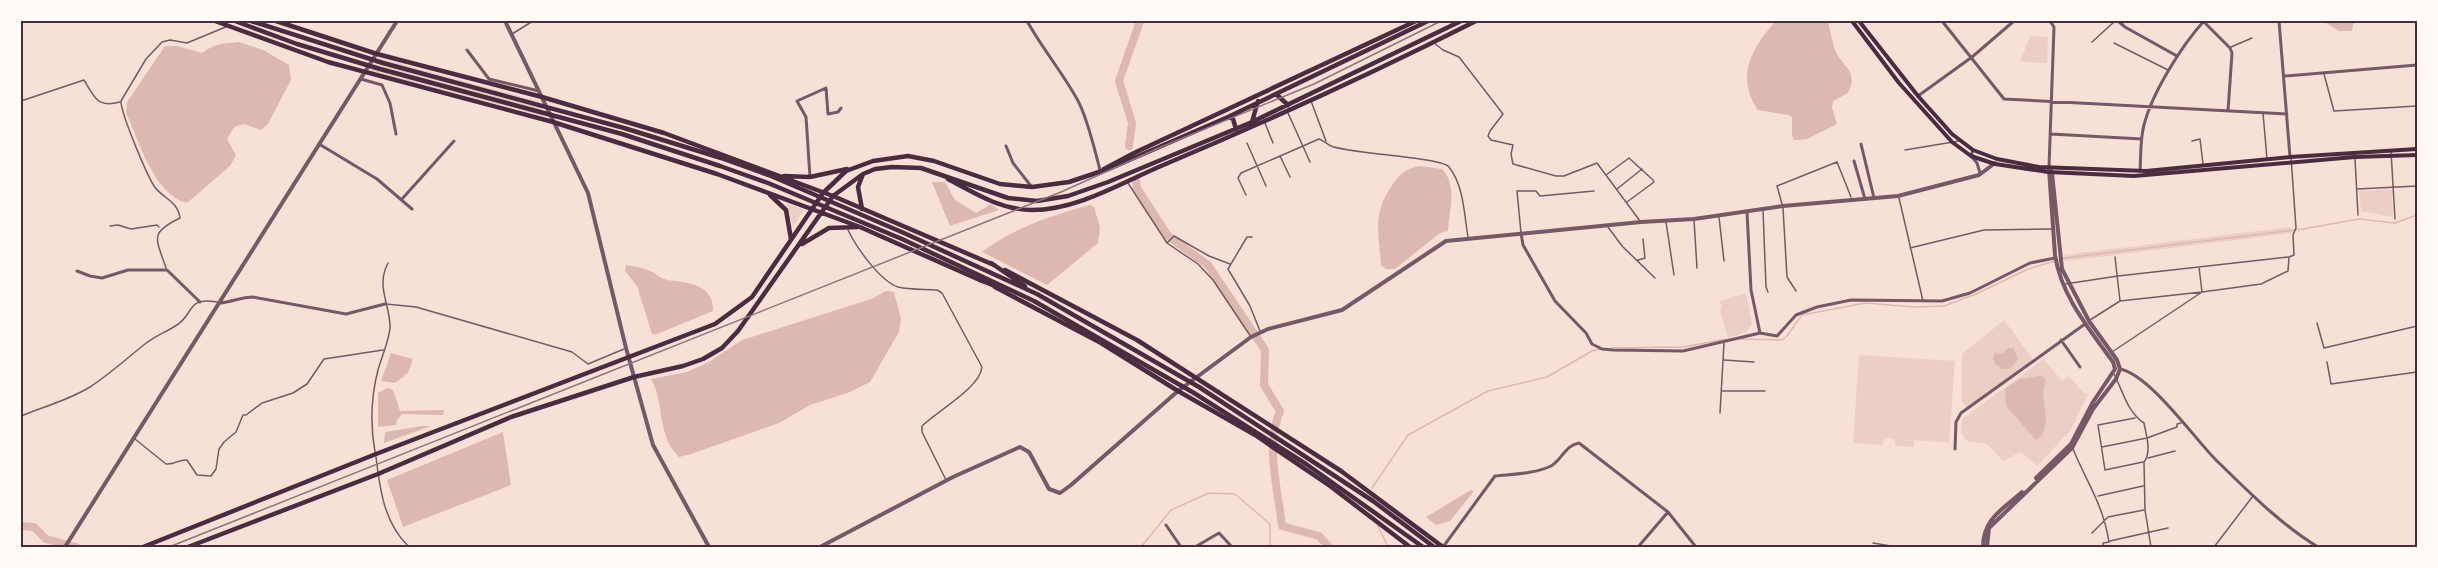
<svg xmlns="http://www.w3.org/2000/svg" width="2438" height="568" font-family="'Fira Sans',sans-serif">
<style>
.green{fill:#ebcfc5}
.water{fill:#dcb8b0}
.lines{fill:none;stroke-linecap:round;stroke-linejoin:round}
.stream{stroke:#dcb8b0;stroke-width:1.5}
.river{stroke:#dcb8b0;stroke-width:8}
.service{stroke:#755966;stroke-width:1.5}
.minor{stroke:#755966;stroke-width:3}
.tertiary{stroke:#755966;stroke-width:4}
.secondary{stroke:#4a2c40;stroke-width:4}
.primary{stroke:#4a2c40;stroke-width:4.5}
.trunk{stroke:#4a2c40;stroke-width:4.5}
.rail{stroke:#8f747c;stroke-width:1.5}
.neatline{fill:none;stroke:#4a2c40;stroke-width:2}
</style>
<rect width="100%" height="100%" fill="#f7e1d7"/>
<!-- green -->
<path class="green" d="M2030,36l18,1 -1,26 -27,-1z
M379,58l159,43 7,16 -174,-46z
M2392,189l1,28 -32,-6 -2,-20z
M786,203l18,7 -11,17z
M2291,227l2,6 -228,28 -1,-6z
M1746,293l6,31 -6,8 -18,6 -8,-29 2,-1 -2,-7z
M2004,320l29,39 -66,49 -5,-7v-47z
M1859,355l96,6 -6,82 -35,-3v7l-19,-1v-7l-11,-1 -1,7 -30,-2z
M2044,359l18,22 7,-5 15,17 4,1 -18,37 -33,35 -16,-14 -18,9 -16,-17 -20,-3 -6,-8 1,-14z"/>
<!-- water -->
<path class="water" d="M1776,21h52c2,9 4,20 7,29 8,18 24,21 13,43l-15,8 -1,7 5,16 -30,15 -13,1 -2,-6v-17l-4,-2 -30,-5c-23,-33 -6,-63 18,-89z
M2323,21h31l-2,10h-13z
M239,42l24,8 26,15 2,15 -23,44 -7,6 -17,-6 -10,3 -7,12 9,16 -6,11 -43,37c-33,-8 -48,-62 -61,-90l1,-11 38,-56h12l25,7c11,-9 23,-10 37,-11z
M1420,166l22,3c16,17 7,40 6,62l-8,2 -45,36h-9l-5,-4c-2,-31 -9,-50 10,-78 8,-13 14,-18 29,-21z
M932,182h13l10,18 21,13 15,-9 8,6 -49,16z
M1090,205l4,2 6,20 -2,16 -51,42 -65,-33c31,-24 71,-37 108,-47z
M626,265c7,1 14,2 19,4 8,2 14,9 22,11 20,3 47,3 46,31l-56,23h-5l-15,-48 -12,-15z
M886,291l8,1 7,27 -2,13 -29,50 -20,10 -40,13 -31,18 -88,31 -12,3c-23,-22 -14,-54 -28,-78l36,-7 22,-10 33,-22 129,-41z
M2008,348h6l4,12 -9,9h-7l-7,-5 -2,-5 2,-6 7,1z
M391,353l22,6 -5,14 -13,10 -14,-2z
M2041,376l5,4 -3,13 3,27 -3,15 -7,5 -30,-34 -1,-17 15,-10z
M387,388l6,2 7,21 44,-1 -1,5 -41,-1 -5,6 -1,5 -18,2v-34z
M422,426h9l-47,17 1,-11z
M503,432l8,53 -108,42 -16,-47z
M1471,490l3,1 -24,30 -14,4 -10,-8z"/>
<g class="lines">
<!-- stream -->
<path class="stream" d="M1740,339l42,1 4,-3 16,-22 63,-12 50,4 29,-1 32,-12 52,-25 37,-11 238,-29 56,-10 36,4 22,-8
M1612,348l72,-1 42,-8
M1372,488l36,-53 80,-44 59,-14 45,-26 9,-2
M1378,526l10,21
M1141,547l30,-37 38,-17 26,1 35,30v23"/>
<!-- river -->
<path class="river" d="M1129,146l3,-23 -13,-42 21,-60
M1136,180l1,8 31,48 40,29 57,85 -1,35 16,26c-15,36 -2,78 2,115l37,10 10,11
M21,526l13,1 12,12 30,8"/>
<!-- service -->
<path class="service" d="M512,34l21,-13
M2092,42l23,-21
M1434,43l9,7 16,7 44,57 -13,17 -2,5 3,4 22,5 -2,9 2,10 43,12h8l33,-13 43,58
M2114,43l54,27
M2231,47l21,-9
M2324,74l10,37 83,-5
M21,101l63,-21c11,18 13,28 36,22
M121,101l25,-42 16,-17 8,-2 17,3 41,-17
M1311,101l15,40
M121,102c1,14 25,71 33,84 8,12 24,15 26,32 -31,15 -24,20 -14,50
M1288,113l22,49
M2263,113l4,46
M1265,123l8,20
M2192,141l8,-2 3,25
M1247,143l19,43
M1905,150l54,-9
M2391,151l4,68
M1280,156l10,21
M2355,159l3,56
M1606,175l23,-17 24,22 1,2 -27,20
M1128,183l39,60 7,-7 35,20 21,8
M1617,189l25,-20
M2357,189l60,-3
M1246,195l-8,-17 3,-5 78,-34c5,2 8,5 12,7 19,8 110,11 118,21 15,19 15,47 19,70
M1899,198l24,103
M1782,204l-5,-18 60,-24 14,35
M1783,208l4,69 9,14
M1763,210l3,77 2,5
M1719,217l5,44
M1694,220l3,48
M1666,222l8,53
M110,226l8,-1 13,4 26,-4 2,2
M1608,227l14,19 33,32
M848,230c8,17 32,51 50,57 12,3 27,2 39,3l5,3 40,74c-2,21 -45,44 -60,59v6l24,48
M1521,233l-4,-42h19l4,5 54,-5
M1252,237h-5l-19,32 22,37 10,25
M1167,243l31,21 15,16 38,57
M1910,248l74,-18 67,-1
M1638,260l7,-2 -2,-19
M2065,284l53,-8 171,-19
M2120,301l82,-9 -3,-25
M386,304l30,3 156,45 16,12 36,-15
M2090,320l30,-19 -5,-44
M2317,323l7,25 93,-22
M2112,352l90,-60 59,-8 27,-13 1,-14 5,-2 -1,-20 3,-7 -5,-71
M1724,360l30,2
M2327,362l4,22 86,-12
M2114,374c9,17 13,38 30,49 2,11 8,29 0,39l1,48 6,37
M1722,391h43
M1720,413l4,-70
M21,416c22,-9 48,-16 69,-29 20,-13 36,-28 55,-43 10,-8 21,-12 32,-19 18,-12 9,-28 40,-23
M2135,418l-37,7 7,45 38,-8
M135,439l31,25c9,1 13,-5 21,-4l10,15 14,1 5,-7 3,-20 5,-7 12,-10 7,-17h3l16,-12 31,-10 14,-9 17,-25 59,-9
M2102,447l45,-9 30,-11v-3l4,-1
M2073,449c14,34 30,55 36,93l-6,1 1,4
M375,452c-5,-28 -4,-55 3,-82 3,-12 13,-34 12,-45 -1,-23 -14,-39 -2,-62
M376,457c4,33 8,66 33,90
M2148,458l27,-7
M2098,496l45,-10
M2092,533l16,-16 36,-7
M2110,541l58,-13
M1873,543l24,4
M2214,547l39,-51"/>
<!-- minor -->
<path class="minor" d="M1027,21c15,27 35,51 50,78 10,17 18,52 23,71
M1942,21l62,78 283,15
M2118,21l7,6 52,29
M2203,21l27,27 2,5 -4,58
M2279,21l11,136
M467,50l22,29 50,12
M2285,76l132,-11
M361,79l21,6 8,18 6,31
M1918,96l54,-39 42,-36
M2051,134l91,5
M319,144l58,35 35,30
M1861,144l13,54
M1006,146l7,17 18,23
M1973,150l-2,6 6,7 3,10
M1854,161l11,38
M2049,167l5,-140 -4,-6
M2140,171c1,-15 0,-32 4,-46 8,-32 38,-80 60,-104
M810,177l-4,-60 -9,-16 29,-13 2,26 10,-2 3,-4
M402,199l52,-58
M1747,212l4,78 9,43
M1521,233l2,12 32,56 31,32 6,11 10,5 11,1 70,1 77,-18 17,3 19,-21 21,-8 34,-7 91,1 28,-8 60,-30 25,-5
M77,271l13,5 12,2 26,-8h39l33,32
M220,303c12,-1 21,-6 33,-6l93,17 39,-10
M2061,340l19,27
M2120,369c30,6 74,69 96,91 32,31 64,64 102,87
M1955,449l1,-27 5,-9 124,-89
M1166,525l15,22
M1195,547l24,-14 13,14
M1443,547l52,-71c18,-2 39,-2 56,-10 11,-6 14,-21 28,-23l89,69 28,35
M1638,547l30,-35"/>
<!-- tertiary -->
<path class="tertiary" d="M505,21l83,172 38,155 27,97 56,102
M2036,478l35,-34 22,-42 22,-33 -2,-7c-23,-32 -52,-66 -58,-107l-6,-86
M65,547l332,-526
M820,547l133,-70 67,-30 9,5 20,37 11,4 11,-8 107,-94 73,-54 17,-8 74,-19 104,-69 195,-19 53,-3 89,-13 115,-10 81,-21 16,-12
M1983,547c0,-28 20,-38 39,-55
M1987,547l2,-19 83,-80 21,-39 23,-30 4,-10 -3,-9 -28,-39 -27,-52 -10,-96 -3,-6"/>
<!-- secondary -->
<path class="secondary" d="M1852,21l47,62 53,59 19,14 24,8 53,8 86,4 221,-19 62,-2
M1859,21l59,75 34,38 21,16 24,9 42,8 107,4 144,-14 127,-8"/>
<!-- primary -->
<path class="primary" d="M215,21l113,41 225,60 164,52 143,53 122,54
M276,21l101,33 165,43 122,36 169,63 161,69
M1276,94l12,11
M1228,117l5,2 3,10
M1252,122l6,-21
M1104,169l30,-16 282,-132
M784,176l26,1 37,-8
M948,179c26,14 53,31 84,31 45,0 89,-27 129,-44 107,-45 212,-93 315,-145
M770,195l16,15 5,29
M862,209l-4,-22 5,-13
M802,244l27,-16 29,-1
M1005,270l132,70 204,131 102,76
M995,287l106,56 77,48 77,44 75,51 80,61
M143,547l233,-93 339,-130 37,-27 71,-104 23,-22 27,-10 35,-5 26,5 66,23 32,3 37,-5 42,-14 117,-51 200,-96
M188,547l190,-73 133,-57 123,-40 49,-11 20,-7 19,-11 16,-17 95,-135 30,-22 12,-5 17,-2 29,1 87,30 29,3 31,-5 40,-14 144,-60 209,-101"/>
<!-- trunk -->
<path class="trunk" d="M235,21l62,23 83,25 242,65 98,32 48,17 134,56 132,62 160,92 112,71 117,83
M251,21l132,42 241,65 97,30 50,18 133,57 133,61 162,93 174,114 61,46
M991,263l34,23
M980,280l17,7"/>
<!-- rail -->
<path class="rail" d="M169,547l892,-355 100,-45 153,-63 127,-63"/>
</g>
<!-- border -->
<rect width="2438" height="568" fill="none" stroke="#fffaf5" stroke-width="45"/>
<rect x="22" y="22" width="2394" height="524" class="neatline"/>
</svg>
